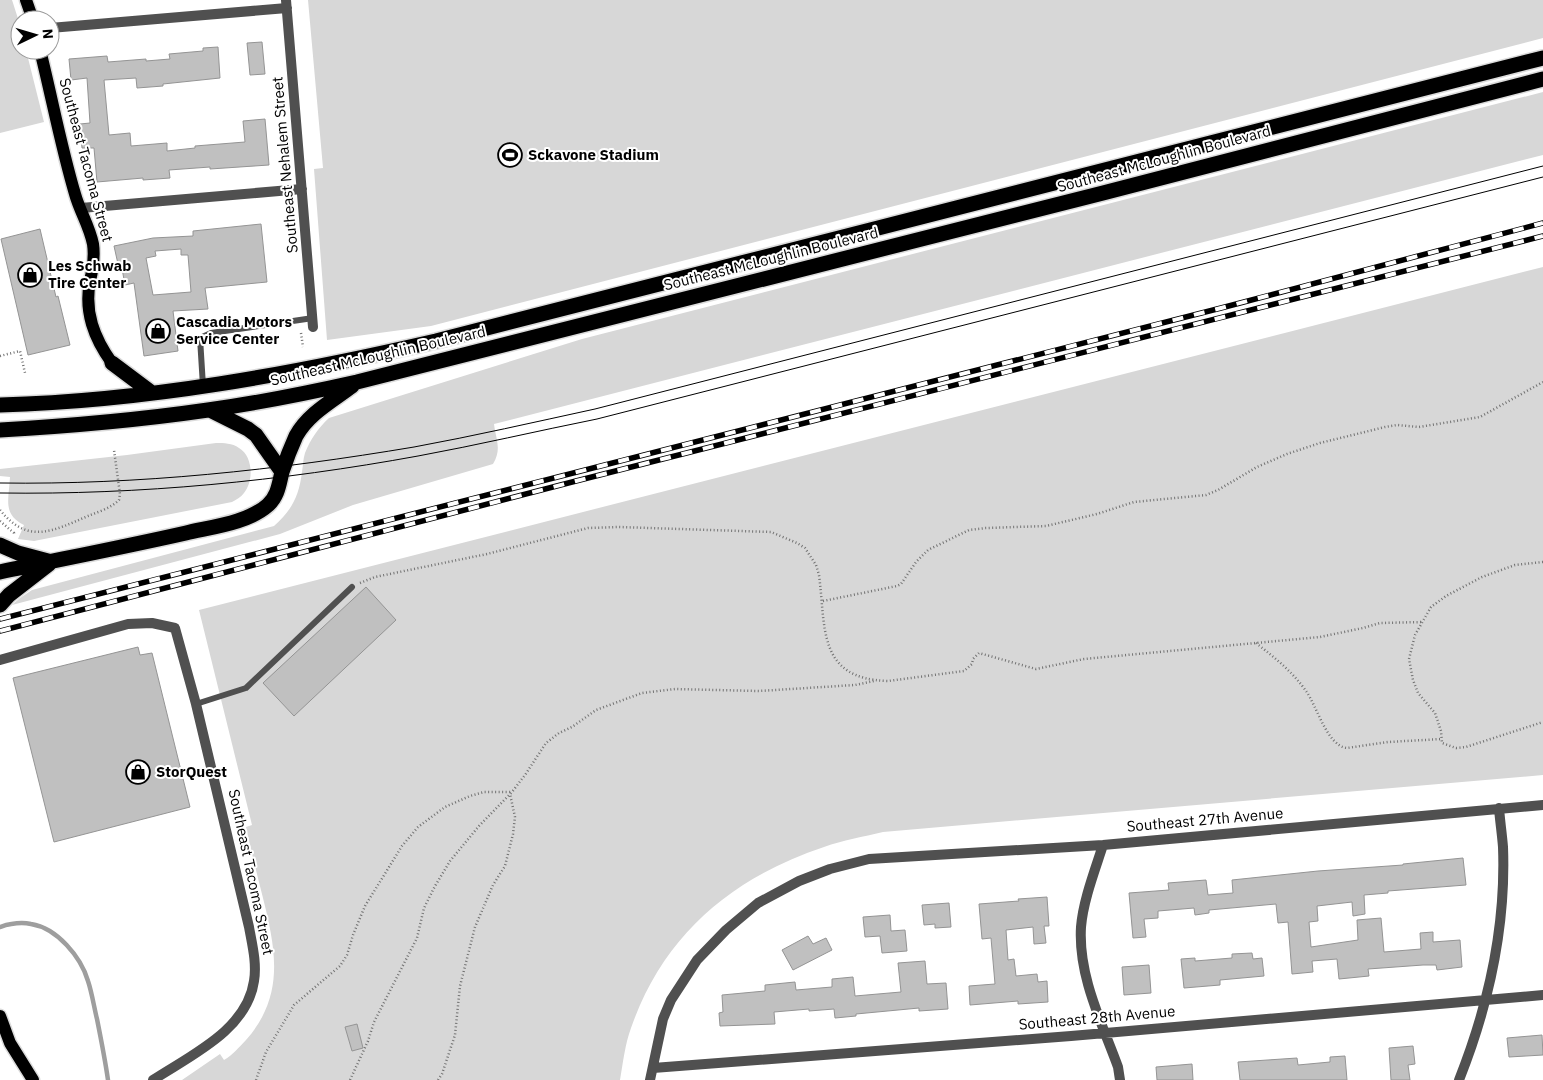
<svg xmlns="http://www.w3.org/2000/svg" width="1543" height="1080" font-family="'IBM Plex Sans',sans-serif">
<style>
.green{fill:#d7d7d7}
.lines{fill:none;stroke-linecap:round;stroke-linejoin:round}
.stream{stroke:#9e9e9e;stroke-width:4.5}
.building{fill:#c0c0c0;stroke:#949494;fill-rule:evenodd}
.primary-casing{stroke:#dbdbdb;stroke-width:15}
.highway-casing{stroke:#dbdbdb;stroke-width:18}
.path{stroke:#727272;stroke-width:2.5;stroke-dasharray:1 2.5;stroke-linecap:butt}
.lane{stroke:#505050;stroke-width:6}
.street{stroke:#505050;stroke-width:10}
.primary{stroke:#000;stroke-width:12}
.highway{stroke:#000;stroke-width:15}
.tram{stroke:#000;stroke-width:1}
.rail-casing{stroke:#000;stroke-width:5.5}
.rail{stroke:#fff;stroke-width:4;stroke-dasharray:11;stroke-linecap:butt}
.labels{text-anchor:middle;stroke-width:4;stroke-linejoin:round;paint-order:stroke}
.poi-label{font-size:15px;font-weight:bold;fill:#000;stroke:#fff;text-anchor:start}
.street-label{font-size:15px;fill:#000;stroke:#fff}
</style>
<rect width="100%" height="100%" fill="#fff"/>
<!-- green -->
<path class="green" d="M0,0h12l1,3 7,22v25h6l18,72 -44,11z
M308,0h1235v38l-1112,288 -104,14 -13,-171 9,-1z
M1543,92v63l-1049,269c2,16 8,25 -1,40l-140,41 -73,29 -268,71 8,-7 12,-8 242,-64c18,-16 25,-30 28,-54 1,-6 1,-13 3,-19 5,-13 14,-26 24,-35l253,-79z
M1543,267v508l-660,57c-20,5 -40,8 -59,15 -92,31 -160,87 -193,181 -6,16 -8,35 -11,52h-438l38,-26 4,6c9,-5 15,-13 22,-20 39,-44 30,-90 17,-142 -6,-24 -12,-47 -17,-71l6,-2 -53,-215z
M216,443c8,0 16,0 23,5 14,8 15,33 5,45 -3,4 -7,6 -12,9l-198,39 -16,-2 6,-14c-22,-11 -15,-26 -14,-48l-10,-1v-7l127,-14z"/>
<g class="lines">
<!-- stream -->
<path class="stream" d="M0,927c9,-3 21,-5 31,-3 26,4 50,33 57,57 4,12 6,26 9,38 4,20 8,40 11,61"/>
</g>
<!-- building -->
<path class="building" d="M262,42l3,32 -15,1 -3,-32z
M218,47l2,31 -57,6v2l-26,2 -1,-10 -32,2 5,55 21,-2 1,13 36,-3v8l28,-3v-2l50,-4 -2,-21 22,-2 4,46 -59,4v-2l-41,3 1,8 -27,2v-2l-46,4 -3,-34h-12l-2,-24 10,-1 -3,-45 -16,2 -2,-21 38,-3 1,6 38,-3v2l24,-2 -1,-5 34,-3v-3z
M261,224l6,58 -62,6 3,21 -35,2 5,40 -34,5 -10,-73 -9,2 -4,-22 -3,1 -4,-18 39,-8 40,-2v-5zM181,249v6h7l3,37 -38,3 -7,-37 10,-2 -1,-5z
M40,229l16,68 2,-1 12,49 -42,10 -27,-116z
M366,587l30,33 -102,96 -31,-33z
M138,647l2,8 12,-2 38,154 -136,35 -41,-164z
M1463,858l3,27 -78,6v2l-24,2 1,19 -12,2 -1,-14 -35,4 1,15 -9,1 2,25 47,-7 -1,-20 24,-2 3,34 37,-3 -1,-16 13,-1v10l27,-2 2,27 -25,3 -1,-5h-13l-55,4 1,7 -30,3 -2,-20 -25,2 1,11 -21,2 -4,-52 -10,1 -2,-19 -67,6v3l-14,2 -1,-7 -36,3v7l-14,1 2,18 -13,1 -4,-45 40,-3 -1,-7 38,-3 2,15 25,-2 -1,-13 86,-9 85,-6v-1z
M1047,897l2,29h-5l2,17 -12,1 -1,-17 -27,3 2,30 6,-1 2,17 21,-2 1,8 9,-1 1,21 -30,2v-3l-48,4 -1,-19 26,-2 -4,-46 -9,1 -3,-35 40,-3 -1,-2z
M949,903l2,24 -16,1v-4l-11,1 -2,-20z
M890,915l1,16 14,-1 2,21 -25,2 -2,-17 -15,1 -2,-20z
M808,936l5,8 13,-6 6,12 -39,20 -11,-20z
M1252,953l1,6 9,-1 2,18 -44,4v5l-36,3 -3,-29 14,-1v3l37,-3v-4z
M925,961l2,23 19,-1 2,26 -29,2v-3l-63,6v2l-21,2 -1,-9 -25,2v-2l-35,3 1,12 -55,2 -1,-13 4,-1 -1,-17 43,-4v-6l30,-3 1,8 36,-3v-8l21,-2 2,19 46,-4 -3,-29z
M1149,965l2,28 -27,2 -2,-28z
M357,1024l6,24 -11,3 -7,-24z
M1542,1035l1,20 -34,2 -2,-19z
M1413,1046l2,18 -7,1 2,15h-19l-2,-32z
M1345,1056l2,24h-107l-2,-18 59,-4 1,7 32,-3v-5z
M1192,1064l1,16h-36l-1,-13z"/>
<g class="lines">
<!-- primary casing -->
<g class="primary-casing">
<path id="primary" d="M26,0l7,20
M40,50c12,48 21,97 35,144 5,18 14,31 18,50 2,13 0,24 -3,37 -6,31 4,57 22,82
M0,1016l10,27 23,37"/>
</g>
<!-- highway casing -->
<g class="highway-casing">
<path id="highway" d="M112,363l40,30
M0,405c147,-4 293,-31 436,-64l1107,-283
M210,410l38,19 8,6 26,37
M0,430c70,-4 139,-10 208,-20 50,-7 100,-17 149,-28l746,-189 440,-114
M0,545l18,8 30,8
M0,572c62,-13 124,-25 186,-39 25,-6 62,-10 82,-28 10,-9 11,-21 14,-33 4,-12 9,-25 14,-36 12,-22 36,-35 56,-50
M0,605l9,-10 40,-31"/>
</g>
<!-- path -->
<path class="path" d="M301,333l2,14
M0,356l20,-5 5,22
M0,510c28,35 53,21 88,6 10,-4 23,-8 31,-16l1,-6 -6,-44
M0,521l14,12 -1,2
M1543,562l-28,3 -33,12 -36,19 -15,11 -16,28 -6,24 4,21 5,13 17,20 6,18 1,12 14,5 10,-1 77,-25
M360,583l15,-6 112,-23 101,-26 31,-1 152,5 26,11 8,5 11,17 3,10c7,53 -2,104 69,106l76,-10 8,-7 1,-5 6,-6 57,16 48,-10 236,-22 43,-9 17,-5 43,-1
M823,601l74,-15 4,-2 15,-22 12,-12 41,-20 17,-2 60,-2 51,-12 37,-12 72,-7 12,-5 39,-23 30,-13 33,-11 65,-16 12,-2 22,2 61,-10 63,-35
M1256,643c19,15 36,28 50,48 11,15 21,55 41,57l41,-6 54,-3
M256,1080l10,-28 28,-47 46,-39 7,-11 6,-20 12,-29 37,-60 16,-19 27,-20 25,-11 14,-4h28
M350,1080l18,-39 6,-19 43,-84 7,-30 11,-22 15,-25 29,-35 33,-34 13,-17 21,-32 13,-10 13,-6 24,-17 46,-17 33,-4 84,2 96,-6 19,-4
M438,1080l4,-6 13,-39 5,-49 15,-59 18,-42 12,-19 8,-32 2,-17 -5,-23"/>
<!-- lane -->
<path class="lane" d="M203,386l-3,-48 11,-5 102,-15
M196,704l50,-16 106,-101"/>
<!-- street -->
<path class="street" d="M286,0l27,327
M50,28l237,-20
M81,208l221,-19
M0,660l128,-36 24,-1 23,5 21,76 53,223c3,17 8,36 5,54 -7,49 -63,74 -101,99
M1103,845c-8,25 -20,56 -22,82 -3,49 21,96 37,140l2,13
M653,1068l418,-32 472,-41
M650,1080l13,-61 8,-19 26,-40 29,-30 32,-27 41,-22 31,-12 39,-10 234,-14 440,-40
M1459,1080c29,-73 47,-154 44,-233 -1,-13 -3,-26 -4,-39"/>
<!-- primary -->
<use href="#primary" class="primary"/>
<!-- highway -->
<use href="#highway" class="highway"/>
<!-- tram -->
<path class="tram" d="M0,483c139,2 277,-13 414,-36 60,-11 121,-25 181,-38l948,-243
M0,493c140,2 281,-12 418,-37 60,-11 119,-25 179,-37l946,-242"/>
<!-- rail casing -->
<g class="rail-casing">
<path id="rail" d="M0,619l1221,-311 322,-85
M0,631l576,-150 967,-245"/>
</g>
<!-- rail -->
<use href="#rail" class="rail"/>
</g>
<!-- icons -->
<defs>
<g id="stadium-ring" transform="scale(1.25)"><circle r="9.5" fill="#fff" stroke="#000" stroke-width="1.5"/><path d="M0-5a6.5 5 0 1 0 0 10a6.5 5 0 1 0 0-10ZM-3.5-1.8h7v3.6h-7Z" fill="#000"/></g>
<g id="shop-ring" transform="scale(1.25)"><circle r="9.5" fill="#fff" stroke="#000" stroke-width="1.5"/><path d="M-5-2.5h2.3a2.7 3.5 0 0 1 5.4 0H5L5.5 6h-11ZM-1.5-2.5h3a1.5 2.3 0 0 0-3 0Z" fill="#000"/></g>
</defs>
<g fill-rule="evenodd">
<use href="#stadium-ring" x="510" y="155"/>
<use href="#shop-ring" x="30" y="275"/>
<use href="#shop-ring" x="158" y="331"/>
<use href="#shop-ring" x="138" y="772"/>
</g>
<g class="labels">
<!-- poi labels -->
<g class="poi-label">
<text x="528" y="160">Sckavone Stadium</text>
<text x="48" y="271">Les Schwab<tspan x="48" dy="17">Tire Center</tspan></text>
<text x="176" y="327">Cascadia Motors<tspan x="176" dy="17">Service Center</tspan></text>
<text x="156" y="777">StorQuest</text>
</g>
<!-- street labels -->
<g class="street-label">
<text transform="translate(1164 159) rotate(-15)" y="5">Southeast McLoughlin Boulevard</text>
<text transform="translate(86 160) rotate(75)" y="5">Southeast Tacoma Street</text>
<text transform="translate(285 165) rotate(-95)" y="5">Southeast Nehalem Street</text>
<text transform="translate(771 259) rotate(-14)" y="5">Southeast McLoughlin Boulevard</text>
<text transform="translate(378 356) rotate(-13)" y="5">Southeast McLoughlin Boulevard</text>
<text transform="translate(1205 820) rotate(-5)" y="5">Southeast 27th Avenue</text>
<text transform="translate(251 872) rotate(78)" y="5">Southeast Tacoma Street</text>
<text transform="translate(1097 1018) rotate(-5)" y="5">Southeast 28th Avenue</text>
</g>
</g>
<!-- north arrow -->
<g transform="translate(35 35) rotate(85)"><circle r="24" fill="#ffffff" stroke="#999999"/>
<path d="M0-4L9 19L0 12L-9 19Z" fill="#000000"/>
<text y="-8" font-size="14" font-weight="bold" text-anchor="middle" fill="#000000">N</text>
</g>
</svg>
